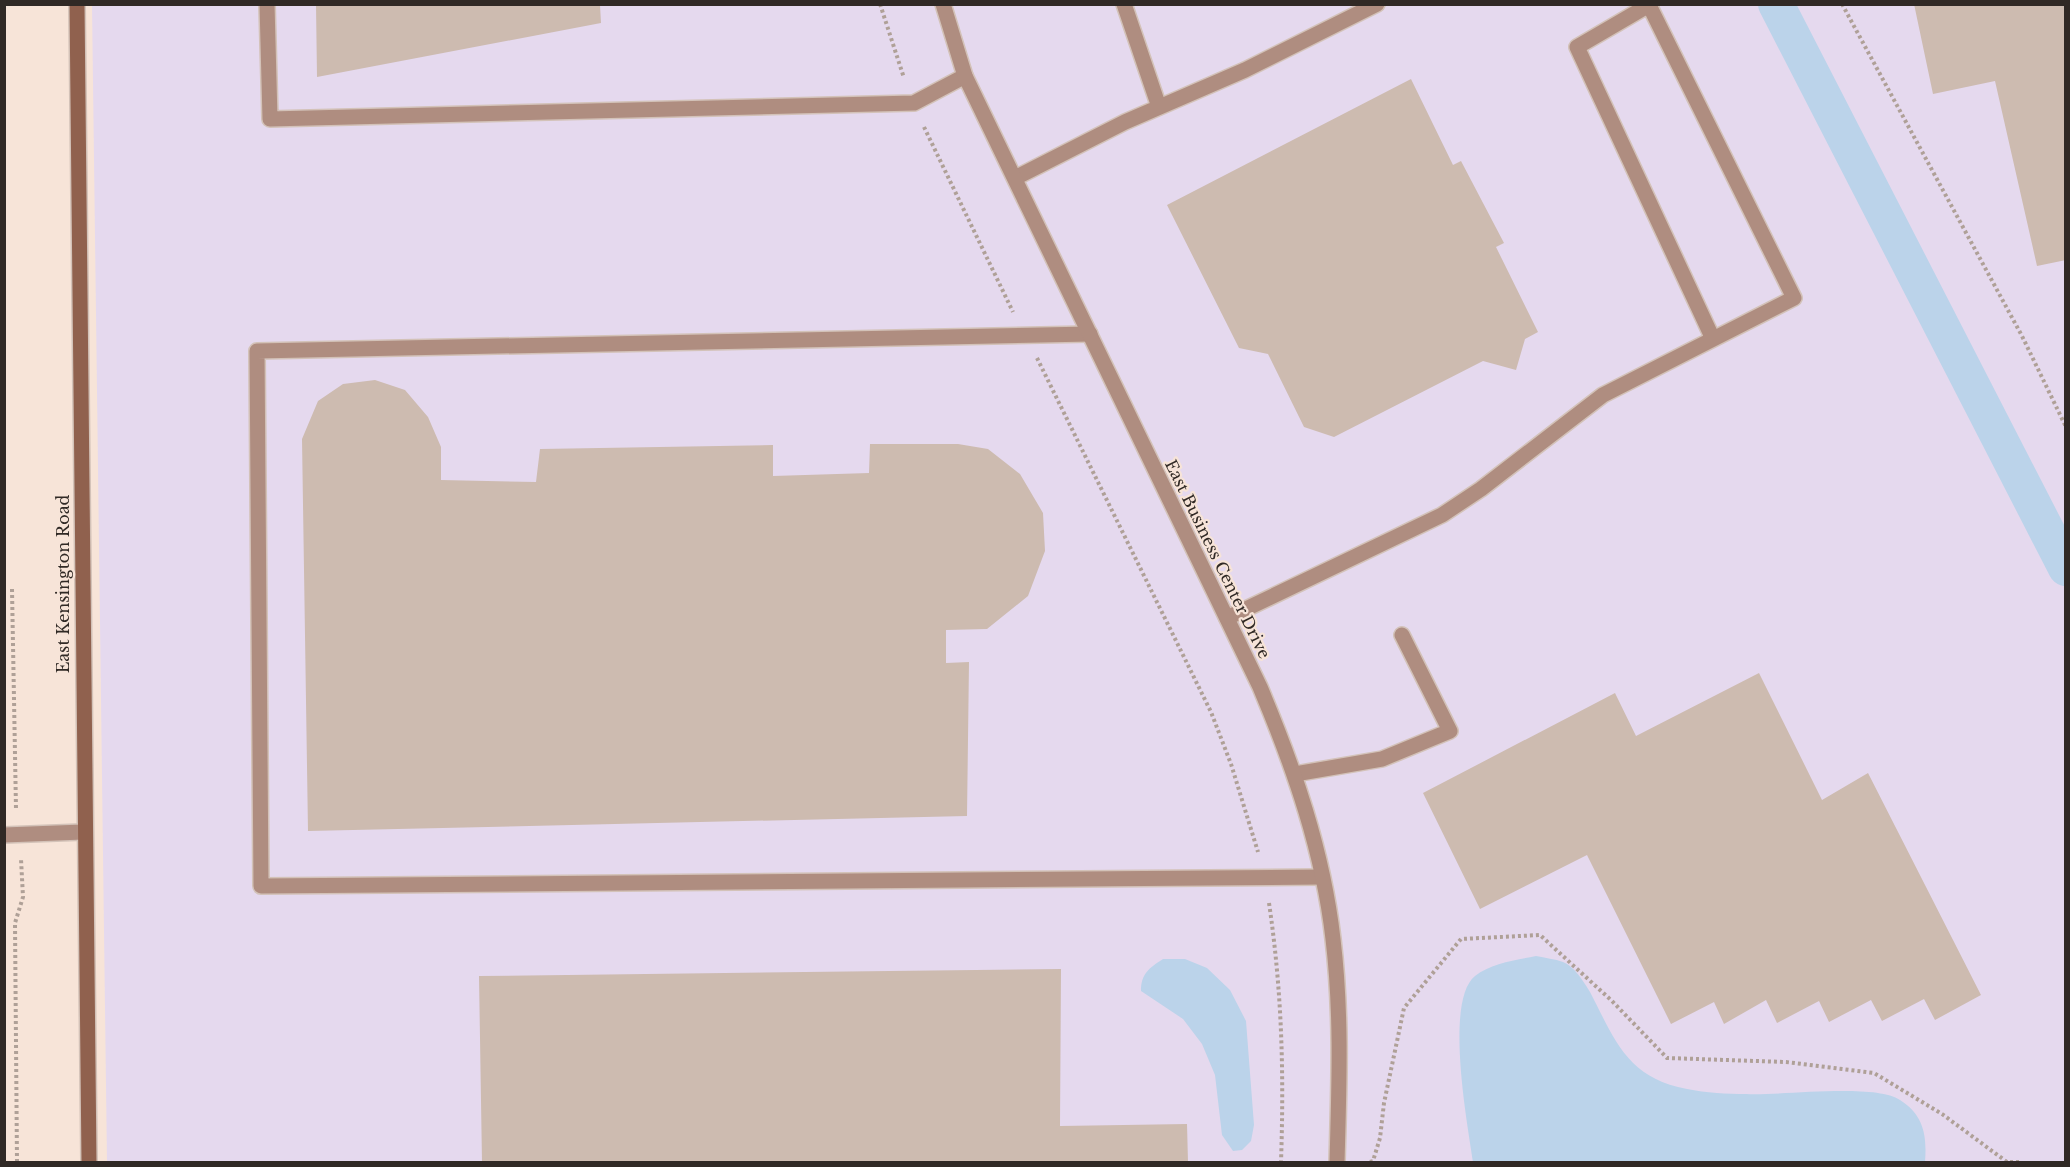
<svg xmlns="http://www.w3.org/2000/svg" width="2070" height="1167" font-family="'Libre Baskerville',serif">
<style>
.commercial{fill:#e5d9ee}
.water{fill:#bbd3ea}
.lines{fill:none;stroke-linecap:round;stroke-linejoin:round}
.canal{stroke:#bbd3ea;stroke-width:36}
.building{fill:#cdbbb0}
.service-casing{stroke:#d3c2b8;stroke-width:18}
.minor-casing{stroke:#d3c2b8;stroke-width:18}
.tertiary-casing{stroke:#d3c2b8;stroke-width:18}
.secondary-casing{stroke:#d3c2b8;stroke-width:18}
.path{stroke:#afa097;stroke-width:4;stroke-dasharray:3 3;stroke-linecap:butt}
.service{stroke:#af8d80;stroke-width:15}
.minor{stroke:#af8d80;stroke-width:15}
.tertiary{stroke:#af8d80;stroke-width:15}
.secondary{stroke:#90614e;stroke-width:15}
.labels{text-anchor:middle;stroke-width:4.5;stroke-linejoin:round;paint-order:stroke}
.street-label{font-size:16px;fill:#302925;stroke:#f7e4d8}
</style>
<rect width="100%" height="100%" fill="#f7e4d8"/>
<!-- commercial -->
<path class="commercial" d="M92,5h1973v1157h-1958z"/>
<!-- water -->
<path class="water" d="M1536,956c9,2 19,3 27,6 11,4 21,20 27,30 25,48 37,86 97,97 19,4 40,5 59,5 34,2 128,-11 154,6 24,15 27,36 25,62h-452c-5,-36 -29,-161 2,-186 16,-13 41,-16 61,-20z
M1163,959h22l22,9 23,22 16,31 8,104 -3,16 -9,9 -9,1 -11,-16 -7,-60 -13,-31 -19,-25 -42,-28c0,-17 8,-23 22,-32z"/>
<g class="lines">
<!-- canal -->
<path class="canal" d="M1776,4l290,564"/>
</g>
<!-- building -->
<path class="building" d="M1914,4h152v256l-29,6 -42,-185 -62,13z
M316,5h284l1,18 -284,54z
M1411,79l42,86 8,-4 43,82 -8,4 42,85 -13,7 -9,31 -33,-9 -149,76 -30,-10 -36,-73 -29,-6 -72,-143z
M375,380l30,10 23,27 13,30v33l95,2 4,-33 233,-4v31l96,-3 1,-29h88l30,5 32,25 23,39 2,38 -17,45 -41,33 -41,1v33l23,-1 -2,154 -659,15 -6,-392 16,-38 25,-17z
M1759,673l63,127 46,-27 113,222 -46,25 -11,-21 -42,22 -11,-21 -42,22 -10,-21 -42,22 -11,-23 -42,24 -10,-22 -43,22 -84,-169 -107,54 -57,-116 192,-100 21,43z
M1061,969l-1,157 127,-2 1,38h-706l-3,-186z"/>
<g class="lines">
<!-- service casing -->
<g class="service-casing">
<path id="service" d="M267,4l3,115 644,-16 51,-27
M1124,4l35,103
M1015,178l110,-56 120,-52 132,-66
M1090,334l-833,17 4,535 1061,-9
M1227,618l215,-103 39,-26 122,-94 191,-97 -145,-293 -72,42 136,292
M1295,774l87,-15 68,-28 -48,-96"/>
</g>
<!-- minor casing -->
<g class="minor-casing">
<path id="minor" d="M4,835l79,-3"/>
</g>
<!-- tertiary casing -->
<g class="tertiary-casing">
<path id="tertiary" d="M943,4l22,72 295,611c34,81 63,164 73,252 9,75 6,149 4,223"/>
</g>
<!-- secondary casing -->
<g class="secondary-casing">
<path id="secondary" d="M77,4l12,1158"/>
</g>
<!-- path -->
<path class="path" d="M880,4l24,74
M1842,4l180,332 44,91
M924,127l89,185
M1037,358l174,354 20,52 27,88
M12,589l4,220
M1269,903c13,88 15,170 12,259
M17,1162l-2,-239 8,-26 -2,-38
M1370,1162l3,-1 7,-23 4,-35 20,-95 57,-69 79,-4 72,66 55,57 119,4 88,11 68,41 65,48h15"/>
<!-- service -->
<use href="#service" class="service"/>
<!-- minor -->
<use href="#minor" class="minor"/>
<!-- tertiary -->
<use href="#tertiary" class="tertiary"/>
<!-- secondary -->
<use href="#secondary" class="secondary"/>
</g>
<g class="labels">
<!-- street labels -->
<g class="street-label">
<text transform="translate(1218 559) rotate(64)" y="6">East Business Center Drive</text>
<text transform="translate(63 584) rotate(-90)" y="6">East Kensington Road</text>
</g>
</g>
<!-- border -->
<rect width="2070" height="1167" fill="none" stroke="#302925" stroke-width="12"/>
</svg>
